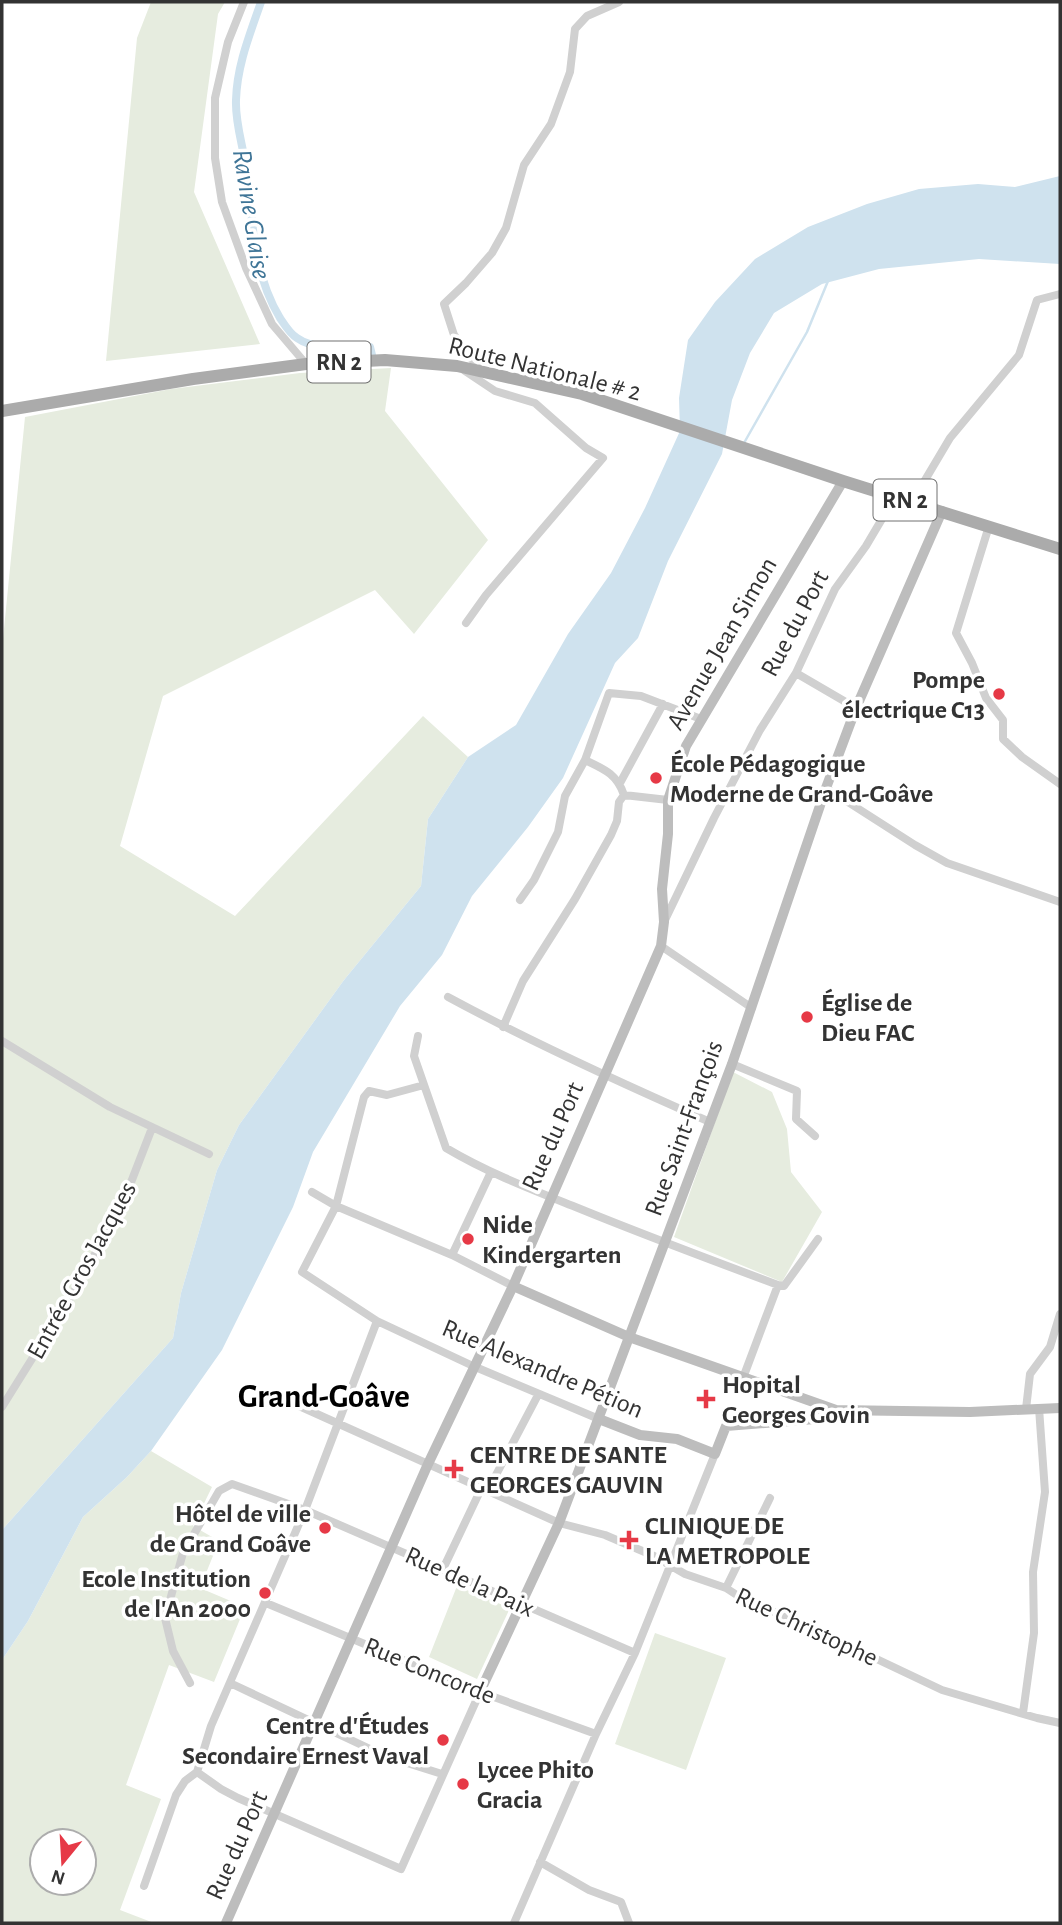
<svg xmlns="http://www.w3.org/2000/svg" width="1062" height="1925" font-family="'Alegreya Sans',sans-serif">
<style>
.green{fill:#e6ecdf;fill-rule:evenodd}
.water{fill:#cfe2ee}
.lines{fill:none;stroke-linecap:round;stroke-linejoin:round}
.stream{stroke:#cfe2ee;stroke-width:2.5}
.canal{stroke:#cfe2ee;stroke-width:8}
.street{stroke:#d0d0d0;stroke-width:8}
.secondary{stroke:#bdbdbd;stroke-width:10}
.primary{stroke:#ababab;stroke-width:12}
.poi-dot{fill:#e63946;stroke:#fff;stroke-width:2.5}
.labels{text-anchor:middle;stroke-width:7;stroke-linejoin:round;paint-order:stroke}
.shield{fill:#fff;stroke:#707070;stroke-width:2}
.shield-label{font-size:24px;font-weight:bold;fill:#333}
.street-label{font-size:26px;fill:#333;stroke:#fff}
.poi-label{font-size:26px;font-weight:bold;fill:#333;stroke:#fff;text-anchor:start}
.water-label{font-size:28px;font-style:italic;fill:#3f7597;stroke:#fff}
.district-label{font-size:33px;font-weight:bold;fill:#000;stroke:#fff}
</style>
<rect width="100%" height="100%" fill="#fff"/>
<!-- green -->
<path class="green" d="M151,2h74l-7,12 -24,178 66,152 -154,17 31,-323z
M391,368l-6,43 103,129 -74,94 -39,-44 -212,106 -43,150 115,70 188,-200 45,41 -40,62 -7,67 -77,94 -105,145 -22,45 -36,123 -8,45 -171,192v-881l23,-232 146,-28 129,-16z
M733,1072l39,20 15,37 4,43 31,40 -40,70 -108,-45z
M151,1451l61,36 -19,39 26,15 -19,47 45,19 -31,75 -45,-17 -43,120 35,14 -41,111 34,13h-152v-263l26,-39 55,-104 44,-40zM42,1841h42v42h-42z
M457,1586l53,22 -33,71 -48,-22z
M655,1633l71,25 -40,112 -71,-26z"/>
<!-- water -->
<path class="water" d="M1060,176v88l-81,-5 -100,10 -57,15 -48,29 -24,40 -18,47 -10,54 -54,107 -30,77 -23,25 -52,115 -35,49 -56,69 -30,59 -42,51 -87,146 -20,55 -71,143 -71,101 -24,26 -44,40 -55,104 -26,39v-130l171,-192 8,-45 36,-123 22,-45 105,-145 77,-94 7,-67 40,-62 48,-32 52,-91 43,-61 34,-65 35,-77 -1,-33 9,-58 27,-38 40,-43 53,-32 59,-23 52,-15 59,-5 37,3z"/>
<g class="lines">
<!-- stream -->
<path class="stream" d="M744,443l63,-111 21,-51"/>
<!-- canal -->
<path class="canal" d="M261,2c-11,32 -24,63 -25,98 -1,23 7,45 10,68 7,52 6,104 34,150 4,6 10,16 17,20 18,13 52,9 73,9l2,8"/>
<!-- street -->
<path class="street" d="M244,2l-16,40 -13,56v60l7,44 24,66 26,56 34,40
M480,370l-26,-35 -10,-31 22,-21 26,-30 14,-25 18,-63 27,-41 19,-52 5,-43 12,-13 32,-14
M465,371l30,20 40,12 51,45 17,10 -117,137 -20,28
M912,502l38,-64 69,-83 18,-55 23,-6
M989,526l-33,107 16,30 14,35 17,22v19l19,18 38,27
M796,673l60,35
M585,760c19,9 32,14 39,35l44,5
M620,783l43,-79
M826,788l89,57 32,18 113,39
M520,900l14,-20 24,-48 7,-36 20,-36 24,-67 32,3 60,23
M664,922l50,-104 46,-88 36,-57 39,-84 31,-43 29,-49
M661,946l91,62
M448,997c85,46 173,86 262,125
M503,1027l20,-46 52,-82 36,-64 6,-14 2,-19 5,-7
M418,1036l-4,20 32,92c42,25 87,42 132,60 66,27 133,52 200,77
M2,1041l108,66 99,47
M732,1064l65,27 -1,28 19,17
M424,1085l-37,10 -18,-4 -5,6 -28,109 -34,66 75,49 96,45 126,53
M312,1192l24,14 116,49 61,31
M452,1255l39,-83
M743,1378l35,-93 6,1 34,-47
M288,1401l271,122 46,12 49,21 31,18 41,14 23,15 39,14 154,73 95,28 23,5
M2,1407l76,-122 45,-82 29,-75
M1026,1409l4,-35 20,-27 10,-33
M487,1492l51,-97
M443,1569l38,-80
M726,1588l44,-90
M266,1603l214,89 116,42
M190,1683l-17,-32 -8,-33 18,-65 36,-62 13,-7 73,26 330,143
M230,1683l155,73 57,18
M1023,1713l11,-80 -1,-61 12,-80 -6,-84
M197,1772l24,17 17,9 163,71 79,-177
M540,1862l49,28 32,12 8,21
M144,1886l32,-91 9,-14 12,-9 14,-46 94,-216 72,-189
M514,1923l82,-189 39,-81 80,-199"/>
<!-- secondary -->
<path class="secondary" d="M513,1286l116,51 207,73 134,2 90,-4
M599,1419l41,16 37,4 38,15 11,-28 89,-7 21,-9
M480,1692l79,-169 173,-459 94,-276 30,-80 86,-197
M226,1923l202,-459 85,-178 148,-340 3,-24 -2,-33 6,-55v-34l18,-54 157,-265"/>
<!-- primary -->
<path class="primary" d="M2,411l191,-32 113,-15 79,-4 72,6 125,28 261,87 217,68"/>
</g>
<!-- markers -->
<g class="poi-dot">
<circle cx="999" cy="694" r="7"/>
<circle cx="656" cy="778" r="7"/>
<circle cx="807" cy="1017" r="7"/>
<circle cx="468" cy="1239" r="7"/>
<path d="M702.5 1388.5h7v7h7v7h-7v7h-7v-7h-7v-7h7z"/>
<path d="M450.5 1458.5h7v7h7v7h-7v7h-7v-7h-7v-7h7z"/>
<circle cx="325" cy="1528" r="7"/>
<path d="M625.5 1529.5h7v7h7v7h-7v7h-7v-7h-7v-7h7z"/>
<circle cx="265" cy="1593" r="7"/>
<circle cx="443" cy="1740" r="7"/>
<circle cx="463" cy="1784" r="7"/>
</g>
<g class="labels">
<!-- shield labels -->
<g class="shield">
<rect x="307.5" y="341.5" width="63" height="41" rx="5"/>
<rect x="873.5" y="479.5" width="63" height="41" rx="5"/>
</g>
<g class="shield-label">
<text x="339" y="370">RN 2</text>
<text x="905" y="508">RN 2</text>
</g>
<!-- street labels -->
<g class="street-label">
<text transform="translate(545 368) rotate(14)" y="9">Route Nationale # 2</text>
<text transform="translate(794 623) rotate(-62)" y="9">Rue du Port</text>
<text transform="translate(721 643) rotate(-60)" y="9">Avenue Jean Simon</text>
<text transform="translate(683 1128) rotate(-70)" y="9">Rue Saint-François</text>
<text transform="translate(552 1136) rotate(-66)" y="9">Rue du Port</text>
<text transform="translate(81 1270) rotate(-61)" y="9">Entrée Gros Jacques</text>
<text transform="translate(543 1368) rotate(23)" y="9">Rue Alexandre Pétion</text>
<text transform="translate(470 1581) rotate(24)" y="9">Rue de la Paix</text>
<text transform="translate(807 1626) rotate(25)" y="9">Rue Christophe</text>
<text transform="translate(430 1670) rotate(22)" y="9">Rue Concorde</text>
<text transform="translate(236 1845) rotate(-66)" y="9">Rue du Port</text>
</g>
<!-- poi labels -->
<g class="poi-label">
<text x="985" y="688" text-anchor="end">Pompe<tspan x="985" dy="30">électrique C13</tspan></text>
<text x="670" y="772">École Pédagogique<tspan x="670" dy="30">Moderne de Grand-Goâve</tspan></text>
<text x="821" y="1011">Église de<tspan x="821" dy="30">Dieu FAC</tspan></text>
<text x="482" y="1233">Nide<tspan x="482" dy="30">Kindergarten</tspan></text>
<text x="722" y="1393">Hopital<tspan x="722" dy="30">Georges Govin</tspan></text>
<text x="470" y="1463">CENTRE DE SANTE<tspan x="470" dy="30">GEORGES GAUVIN</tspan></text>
<text x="311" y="1522" text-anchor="end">Hôtel de ville<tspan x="311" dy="30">de Grand Goâve</tspan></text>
<text x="645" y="1534">CLINIQUE DE<tspan x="645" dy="30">LA METROPOLE</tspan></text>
<text x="251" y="1587" text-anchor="end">Ecole Institution<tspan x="251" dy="30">de l'An 2000</tspan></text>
<text x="429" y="1734" text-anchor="end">Centre d'Études<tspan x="429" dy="30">Secondaire Ernest Vaval</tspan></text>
<text x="477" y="1778">Lycee Phito<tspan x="477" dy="30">Gracia</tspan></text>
</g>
<!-- water labels -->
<g class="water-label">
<text transform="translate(253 214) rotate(81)" y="10">Ravine Glaise</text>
</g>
<!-- district labels -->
<g class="district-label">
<text x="324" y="1407">Grand-Goâve</text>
</g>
</g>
<!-- border -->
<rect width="1062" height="1925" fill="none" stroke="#333333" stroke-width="7"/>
<!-- north arrow -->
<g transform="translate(63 1862) rotate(198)"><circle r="33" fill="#ffffff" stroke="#adadad" stroke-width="2"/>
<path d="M0-5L12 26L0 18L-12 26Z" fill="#e63946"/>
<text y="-10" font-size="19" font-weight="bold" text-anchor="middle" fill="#333333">N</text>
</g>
</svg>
